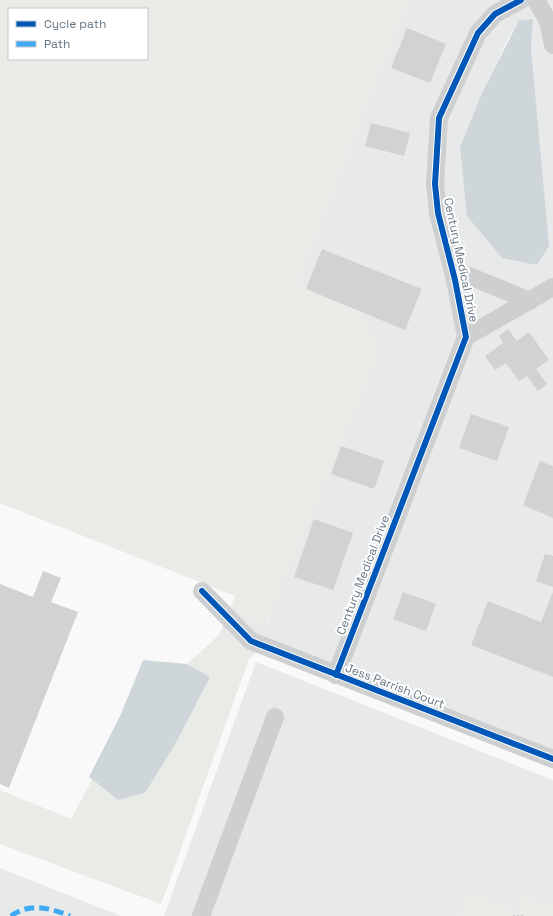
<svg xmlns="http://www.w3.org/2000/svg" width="553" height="916" font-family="'Space Grotesk',sans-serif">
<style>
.built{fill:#e8e9e9;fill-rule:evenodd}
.green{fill:#e8ebe6;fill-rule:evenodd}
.water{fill:#ced6d9}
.building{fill:#d0d2d3}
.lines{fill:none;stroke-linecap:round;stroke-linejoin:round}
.path{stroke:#cbcccd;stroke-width:2.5;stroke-dasharray:2 2;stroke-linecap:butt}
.minor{stroke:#cecfd0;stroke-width:18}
.quiet{stroke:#3fa9f5;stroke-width:5;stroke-dasharray:10 5;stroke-linecap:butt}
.cycleway-casing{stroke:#fff;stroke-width:8}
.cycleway{stroke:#0057b8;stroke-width:6}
.labels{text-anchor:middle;stroke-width:4;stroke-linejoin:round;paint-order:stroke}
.street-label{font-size:12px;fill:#657683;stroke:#fff}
</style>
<rect width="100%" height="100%" fill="#f9f9f9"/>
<!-- built -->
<path class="built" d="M407,0h146v769l-334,-134 9,-21 39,9 97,-309 -68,-31zM533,19l-2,30 -71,98 22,-54 26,-54 11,-19z
M256,662l297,118v136h-389z
M0,868l121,48h-121z"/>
<!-- green -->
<path class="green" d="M0,0h407l-111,283 68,31 15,40 -113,269 -38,-9 7,-18 -235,-93zM9,9h138v50h-138z
M219,635l38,15 -2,4 -6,5 -88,245 -161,-60v-54l71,29 21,-39 26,20 27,-7 31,-50 34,-66 -23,-13z
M469,892l49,19 -1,-17 36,13v9h-94z"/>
<!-- water -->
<path class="water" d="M533,19l-2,30 18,197 -12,19 -35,-7 -35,-42 -7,-69 22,-54 37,-73z
M143,660l44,4 23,13 -34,66 -31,50 -27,7 -29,-23 32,-63z"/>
<!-- building -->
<path class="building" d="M407,28l39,16 -16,39 -39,-15z
M371,123l39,10 -6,23 -39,-10z
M322,249l100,40 -17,41 -99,-41z
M508,329l9,12 12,-9 20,28 -13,9 11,15 -9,7 -11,-15 -8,5 -13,-18 -11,7 -10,-14 18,-13 -4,-7z
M471,414l38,13 -12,34 -38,-13z
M341,446l43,15 -10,28 -43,-15z
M540,461l13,5v52l-30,-13z
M314,519l39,14 -20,57 -39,-13z
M545,554l8,2v31l-17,-6z
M43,571l18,7 -10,24 27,10 -69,176 -9,-4v-200l33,13z
M403,592l33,12 -10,27 -33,-12z
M553,592v85l-82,-32 17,-44 53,21z"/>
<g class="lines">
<!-- path -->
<path class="path" d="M513,916h12"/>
<!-- minor -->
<path class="minor" d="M536,0l12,21 5,24
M452,269l78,32
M466,337l87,-50
M202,591l49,50 302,118
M336,675l130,-338 -11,-57 -17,-67 -3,-29 4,-66 39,-85 17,-19 26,-14
M201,916l74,-199"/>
<!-- quiet -->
<path class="quiet" d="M11,916c19,-14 39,-8 59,0"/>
<!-- cycleway casing -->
<g class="cycleway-casing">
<path id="cycleway" d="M202,591l49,50 302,118
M336,675l130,-338 -11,-57 -17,-67 -3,-29 4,-66 39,-85 17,-19 26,-14"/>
</g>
<!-- cycleway -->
<use href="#cycleway" class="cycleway"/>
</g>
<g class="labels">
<!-- street labels -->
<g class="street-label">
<text transform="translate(461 260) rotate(78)" y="4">Century Medical Drive</text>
<text transform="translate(363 575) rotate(-69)" y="4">Century Medical Drive</text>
<text transform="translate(395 686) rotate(21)" y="4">Jess Parrish Court</text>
</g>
</g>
<!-- legend -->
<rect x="8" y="8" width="140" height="52" fill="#ffffff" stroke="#c1c8cd"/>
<rect x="16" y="21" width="20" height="6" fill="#0057b8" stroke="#c1c8cd"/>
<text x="44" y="28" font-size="12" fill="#657683">Cycle path</text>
<rect x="16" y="41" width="20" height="6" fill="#3fa9f5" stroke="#c1c8cd"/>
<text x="44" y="48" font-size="12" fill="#657683">Path</text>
</svg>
